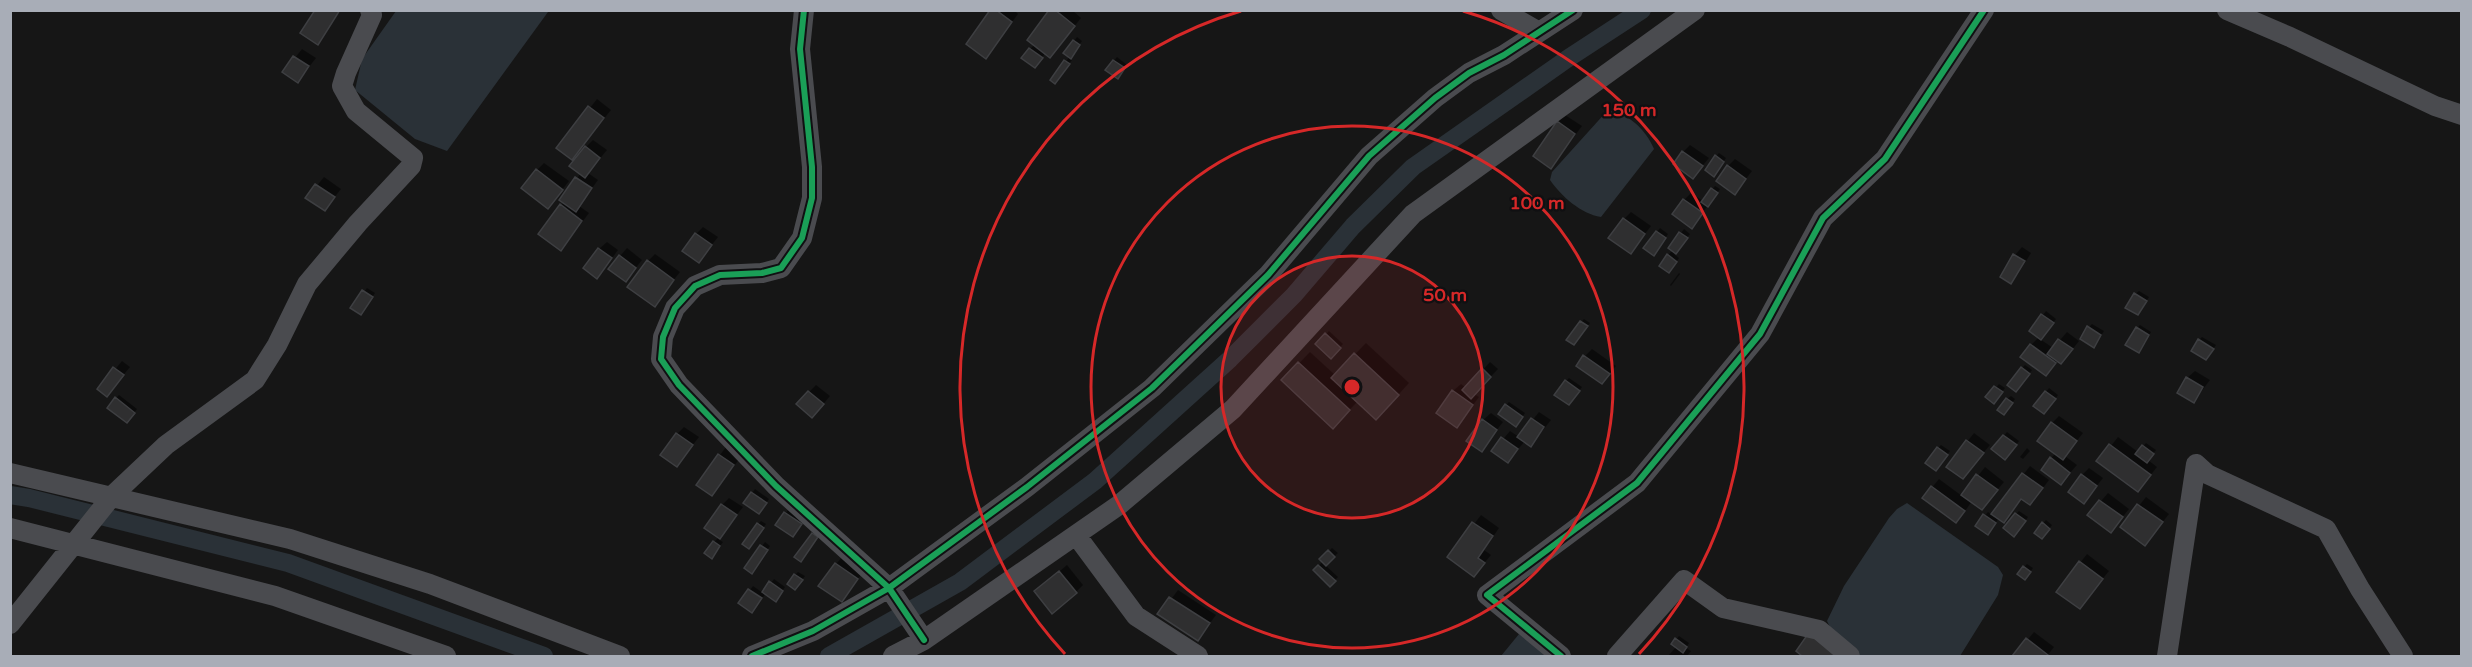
<svg xmlns="http://www.w3.org/2000/svg" width="2472" height="667" font-family="'Varela Round',sans-serif">
<style>
.water{fill:#2a3137}
.shadow{fill:#0007}
.lines{fill:none;stroke-linecap:round;stroke-linejoin:round}
.canal{stroke:#2a3137;stroke-width:18}
.building{fill:#2f2f30;stroke:#3e3f42;stroke-width:1.5}
.minor{stroke:#4a4b4f;stroke-width:20}
.cycleway-casing{stroke:#101012;stroke-width:10}
.cycleway{stroke:#1a9f57;stroke-width:6}
.ring{fill:none;stroke:#d62828;stroke-width:3}
.centre{fill:#d62828;stroke:#101012;stroke-width:3}
.ring-label{font-size:18px;text-anchor:middle;font-weight:bold;fill:#d62828;stroke:#101012;stroke-width:4.5;stroke-linejoin:round;paint-order:stroke}
</style>
<rect width="100%" height="100%" fill="#161616"/>
<!-- water -->
<path class="water" d="M396,11h152v1l-101,139 -32,-12 -60,-49 7,-31z
M1607,111c20,0 40,20 47,38l-53,68c-20,-3 -40,-21 -51,-37l2,-8z
M1907,503l91,64 5,8 -5,20 -38,61h-99l-18,-14 -11,-11 -5,-10 17,-35 45,-68 8,-9z
M1519,634l29,22h-47z"/>
<!-- shadow -->
<path class="shadow" d="M317,10h24l-24,33z
M992,10h22l4,4 -32,43z
M1051,10h21l9,8 -24,30 -11,4 -8,11 -8,-14 5,-5z
M1077,37l5,4 -13,17 3,2 -14,19 -6,1 18,-24 4,-15z
M302,49l14,9 -18,23 -14,-9z
M1117,57l10,8 -6,9 -14,-5z
M597,99l14,11 -39,48 -14,-10z
M1565,115l17,11 -31,41 7,-45z
M593,140l14,10 -19,23 10,7 -19,26 10,7 -21,28 -7,-36 3,-3 -3,-2 20,-27 4,-25z
M1690,145l19,13 -16,19 -10,-25z
M1719,153l7,5 -9,13 -1,-15z
M1735,159l17,12 -17,22 -7,-27z
M544,163l25,18 -14,18 -18,-29z
M324,177l17,12 -16,20 -18,-11z
M1715,186l5,3 -28,38 -8,-27 7,-7 12,8z
M1631,212l20,14 -20,26 -7,-33z
M703,227l15,10 -19,24 -3,-27z
M1660,228l8,6 -11,17v-19z
M1684,229l6,5 -16,20 5,4 -7,10 -4,-13 5,-5 -3,-2z
M607,242l11,8 -14,19 -5,-20z
M2022,247l9,6 -13,21 -7,8 -9,-6 13,-21z
M627,248l15,12 -16,20 -6,-24z
M655,254l25,18 -26,33 -6,-44z
M1679,273l1,1 -9,12 -1,-1z
M367,288l8,5 -11,17 -12,-3z
M2139,291l10,6 -8,13 -6,-16z
M2046,311l10,8 -16,20 13,9 14,-16 12,9 -11,14 -10,6 -12,13 -15,-29 8,-8 -8,-7z
M1584,319l6,4 -13,17 4,-18z
M2092,324l12,7 -7,11 -8,-15z
M2140,325l11,7 -9,16 -5,-20z
M1329,331l14,13 -12,13 -14,-13z
M2202,337l14,8 -7,10 -10,-15z
M1366,343l43,40 -22,24 -29,-6 -25,26 -50,-47 27,-28 25,23z
M1592,349l24,17 -14,16 -17,-26z
M122,361l8,6 -23,28 -8,-6z
M1490,362l8,7 -24,25 5,3 -22,29 -4,-35 8,-7 5,4z
M2025,365l7,5 -13,17 3,-19z
M2195,371l15,9 -16,21 -7,-23z
M1569,378l13,9 -10,13 -6,-19z
M1999,384l6,4 -8,11 -9,-2z
M816,385l14,11 -10,12 -11,-16z
M2049,388l9,7 -10,14 -2,-17z
M119,395l18,14 -7,9 -14,-20z
M2011,396l4,3 -8,11v-11z
M1509,402l16,11 -6,9 -13,-17z
M1539,412l12,8 -20,25 -6,-4 -17,20 -15,-10 17,-20 9,6z
M1491,413l12,9 -22,28 2,-30z
M2059,416l24,17 -18,23 12,9 -16,18 -10,-25 5,-5 -4,-30z
M684,427l15,10 -22,28v-31z
M2007,432l12,9 -11,14 -15,-6z
M1974,433l16,12 -27,32 -15,-11z
M2118,437l20,15 8,-9 10,7 -8,10 9,7 -12,15 -46,-21z
M1941,445l9,6 -11,15 -1,-18z
M726,447l15,10 -29,37 -14,-10z
M2027,448l3,3 -7,8 -3,-2z
M2030,466l19,14 -12,16 -7,7 -7,-5 -12,15 -8,8 -4,-3 -8,12 -14,-5 11,-13 4,3z
M1985,467l19,15 -22,26 -10,-7 -9,13 -39,-17 15,-18 23,17z
M2089,468l14,10 -19,24 -2,-27z
M755,489l14,10 -7,10 -10,-16z
M2108,493l21,16 -18,22 -22,-16z
M2146,497l23,17 -24,30 -23,-17z
M729,498l14,9 -25,32 5,3 -8,11 -1,-11 5,-5 3,-32z
M789,509l15,11 -8,12 -19,-8z
M2019,511l9,6 -10,15 -2,-18z
M1481,515l18,13 -15,22 7,5 -17,20 -25,-18z
M2046,520l6,5 -7,9 -2,-11z
M761,521l5,3 -14,19 6,-19z
M765,542l5,4 -15,22h-9z
M1332,548l6,5 -13,12 13,12 -8,8 -15,-15 8,-9 -2,-2z
M2087,554l22,17 -29,36 -22,-16z
M843,556l21,15 -22,29 -6,-36z
M2027,564l6,4 -5,7 -4,-8z
M1067,565l16,20 -7,7 -40,-1z
M798,572l7,4 -7,9 -3,-10z
M774,579l11,8 -6,9 -13,-3 -11,15 -15,-5 13,-17 10,7z
M1178,590l38,25 -18,24 -38,-25z
M2034,632l20,15 -7,9h-33z
M1679,636l10,7 -3,5 5,3 -4,5h-19l9,-10 -4,-3z"/>
<g class="lines">
<!-- canal -->
<path class="canal" d="M10,495l19,3 259,65 256,93
M829,656l131,-74 135,-101 135,-122 64,-64 59,-69 60,-59 154,-108 75,-49"/>
</g>
<!-- building -->
<path class="building" d="M315,10h25l-22,35 -18,-12z
M990,10h6l16,12 -26,37 -20,-15z
M1049,10h6l20,16 -25,32 -23,-18z
M1073,40l7,5 -9,14 -8,-6z
M1029,48l14,10 -8,10 -14,-10z
M293,56l16,10 -11,17 -16,-11z
M1064,60l6,4 -15,20 -5,-4z
M1113,60l12,8 -7,11 -13,-9z
M588,106l16,12 -32,42 -16,-12z
M1557,121l18,13 -24,35 -18,-13z
M585,146l15,12 -15,20 -16,-12z
M1682,151l21,15 -10,13 -20,-15z
M1715,155l9,7 -10,15 -9,-7z
M1727,165l19,14 -11,16 -19,-14z
M536,169l27,21 -15,19 -27,-21z
M575,177l17,11 -16,24 -17,-12z
M315,184l20,13 -10,14 -20,-13z
M1711,188l7,5 -10,14 -7,-5z
M1683,199l20,14 -11,16 -20,-15z
M560,204l22,17 -21,30 -23,-17z
M1623,218l22,16 -14,20 -23,-16z
M1656,231l10,7 -12,18 -11,-8z
M1679,232l9,6 -12,16 -8,-6z
M695,233l17,12 -13,18 -17,-12z
M598,248l14,10 -15,21 -14,-11z
M1667,254l10,8 -8,11 -10,-7z
M2013,254l12,7 -14,23 -11,-7z
M619,255l17,13 -10,14 -18,-13z
M647,260l27,20 -19,27 -28,-20z
M362,290l11,7 -12,18 -11,-7z
M2134,293l13,8 -9,14 -13,-7z
M2041,314l13,9 -13,17 -12,-9z
M1580,321l8,5 -14,19 -8,-5z
M2087,326l14,9 -7,13 -14,-9z
M2136,327l13,8 -10,18 -14,-8z
M1325,333l16,15 -10,11 -16,-15z
M2058,339l15,10 -12,15 -14,-10z
M2198,339l16,10 -8,11 -15,-9z
M2030,344l26,19 -10,13 -26,-19z
M1354,353l45,42 -23,25 -45,-42z
M1583,355l27,19 -8,10 -26,-18z
M1298,362l52,48 -17,19 -52,-49z
M113,367l11,8 -17,22 -10,-8z
M2021,367l9,7 -14,18 -9,-7z
M1482,368l9,9 -20,22 -9,-9z
M2186,377l17,10 -9,16 -17,-10z
M1565,380l15,11 -11,14 -15,-10z
M1994,386l9,6 -9,12 -9,-7z
M1452,390l21,15 -16,23 -21,-15z
M808,391l16,13 -12,14 -16,-14z
M2045,391l11,8 -12,15 -11,-8z
M115,397l20,16 -8,10 -20,-15z
M2006,398l7,5 -9,12 -7,-5z
M1505,404l18,13 -7,10 -18,-13z
M1531,418l13,9 -13,20 -14,-10z
M1482,419l15,11 -15,22 -16,-11z
M2051,422l26,19 -14,19 -26,-19z
M676,433l17,12 -16,22 -17,-12z
M2003,435l14,10 -12,15 -14,-11z
M1501,437l17,12 -10,14 -17,-12z
M1966,440l18,13 -21,26 -17,-12z
M2109,444l42,31 -13,17 -42,-31z
M2142,445l12,9 -7,9 -12,-9z
M1937,447l11,8 -12,16 -11,-8z
M718,454l16,11 -22,31 -16,-11z
M2050,457l20,16 -9,12 -20,-15z
M2022,473l21,15 -13,17 -9,-6 -17,24 -13,-9z
M1976,474l22,16 -16,20 -21,-15z
M2081,474l16,12 -13,18 -16,-12z
M1931,486l34,25 -9,12 -34,-25z
M751,492l16,11 -8,11 -16,-11z
M2099,500l24,17 -12,16 -24,-18z
M721,504l16,11 -17,24 -16,-11z
M2137,504l26,18 -18,24 -25,-19z
M784,512l18,12 -9,13 -18,-12z
M2015,513l11,8 -12,16 -11,-9z
M1983,514l13,9 -8,12 -13,-9z
M1472,522l21,14 -15,22 7,5 -11,14 -27,-20z
M2042,522l8,7 -8,10 -8,-6z
M757,523l7,5 -15,21 -7,-5z
M812,533l6,4 -17,25 -7,-5z
M713,541l7,5 -8,13 -8,-6z
M760,545l8,5 -16,24 -8,-6z
M1328,550l7,7 -9,9 -7,-7z
M2079,561l24,18 -23,30 -24,-17z
M835,563l23,16 -16,23 -24,-16z
M1318,565l18,16 -6,6 -17,-17z
M2023,566l8,6 -6,8 -8,-6z
M1059,571l18,22 -25,21 -18,-23z
M794,574l9,6 -8,10 -8,-6z
M769,581l14,10 -7,11 -14,-10z
M748,589l14,9 -10,15 -14,-10z
M1169,597l41,26 -12,18 -41,-27z
M1810,631l28,25h-36l-6,-5z
M1675,638l12,9 -4,6 -12,-9z
M2026,638l22,17 -1,1h-35z"/>
<g class="lines">
<!-- minor -->
<path class="minor" d="M804,10l-4,39 12,118v31l-10,40 -21,30 -19,5 -42,2 -25,11 -20,22 -12,29 -2,22 18,26 97,101 113,102 35,52
M1501,10l38,22
M2227,10l63,27 145,69 27,9
M10,473l280,66 140,45 190,72
M10,528l265,68 171,60
M1076,535l60,81 62,40
M10,624l102,-128 54,-51 89,-65 22,-35 30,-61 51,-61 53,-57 2,-8 -57,-47 -14,-25 4,-13 26,-58 -2,-5
M752,656l61,-25 76,-43 138,-101 125,-99 116,-113 101,-119 66,-58 34,-25 35,-18 69,-45
M893,656l31,-16 195,-135 114,-96 180,-195 282,-204
M1561,656l-74,-61 150,-112 123,-149 63,-116 62,-59 99,-149
M1617,656l67,-76 39,28 96,22 31,26
M2167,656l29,-192 11,10 119,55 34,60 43,67"/>
<!-- cycleway casing -->
<g class="cycleway-casing">
<path id="cycleway" d="M804,10l-4,39 12,118v31l-10,40 -21,30 -19,5 -42,2 -25,11 -20,22 -12,29 -2,22 18,26 97,101 113,102 35,52
M752,656l61,-25 76,-43 138,-101 125,-99 116,-113 101,-119 66,-58 34,-25 35,-18 69,-45
M1561,656l-74,-61 150,-112 123,-149 63,-116 62,-59 99,-149"/>
</g>
<!-- cycleway -->
<use href="#cycleway" class="cycleway"/>
</g>
<!-- distance rings -->
<circle cx="1352" cy="387" r="131" fill="#d62828" fill-opacity=".12"/>
<g class="ring">
<circle cx="1352" cy="387" r="131"/>
<circle cx="1352" cy="387" r="261"/>
<path d="M1065 654A392 392 0 0 1 1241 11M1463 11A392 392 0 0 1 1639 654"/>
</g>
<circle cx="1352" cy="387" r="9" class="centre"/>
<g class="ring-label">
<text x="1629" y="116">150 m</text>
<text x="1537" y="209">100 m</text>
<text x="1445" y="301">50 m</text>
</g>
<!-- border -->
<rect width="2472" height="667" fill="none" stroke="#a8adb7" stroke-width="24"/>
</svg>
